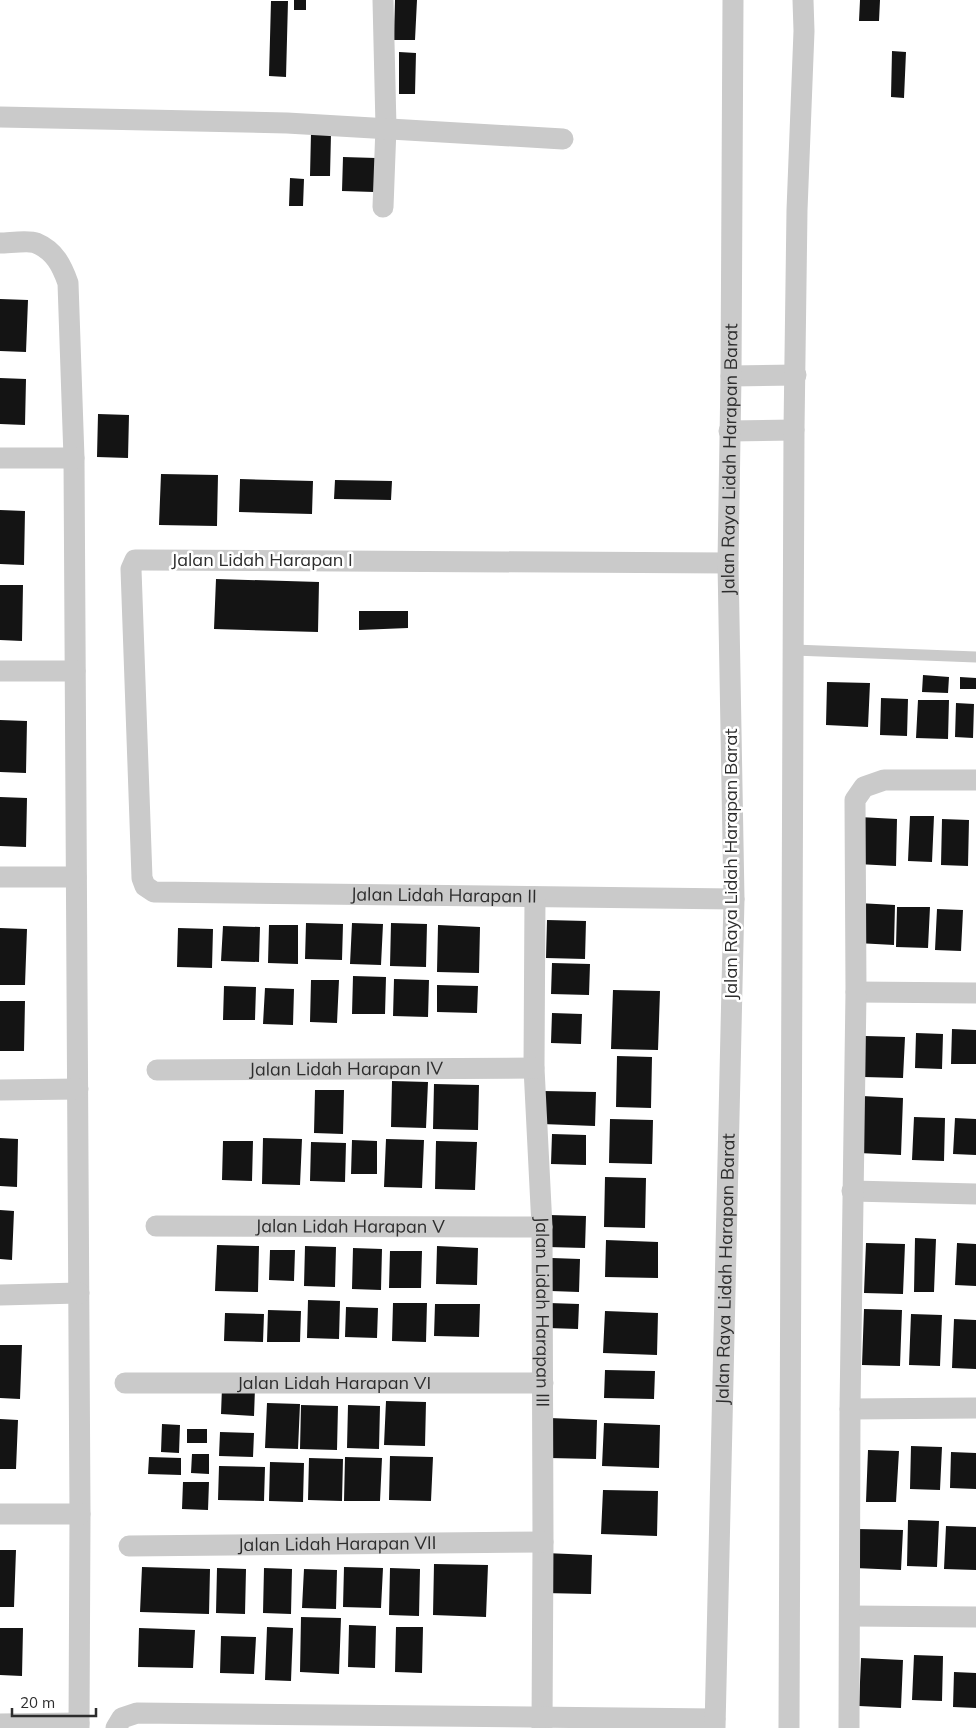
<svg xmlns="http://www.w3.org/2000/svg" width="976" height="1728" font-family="Mulish,sans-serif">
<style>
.building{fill:#141414}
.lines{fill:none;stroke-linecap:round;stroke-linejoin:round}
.lane{stroke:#cacaca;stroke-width:11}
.street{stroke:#cacaca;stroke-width:21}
.labels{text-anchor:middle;stroke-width:5;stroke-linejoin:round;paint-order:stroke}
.street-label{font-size:18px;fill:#2d2d2d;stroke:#fff}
</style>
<rect width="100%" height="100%" fill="#fff"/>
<!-- building -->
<path class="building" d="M294,0h12v10h-12z
M395,0h22l-2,40h-21z
M860,0h20l-1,21h-20z
M271,1h17l-2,76 -17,-1z
M892,51l14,1 -2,46 -13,-1z
M399,52l17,1 -1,41h-16z
M311,133l20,1 -1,42h-20z
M343,157l33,1 -2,34 -32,-1z
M290,178l14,1 -1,27h-14z
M0,299l28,1 -2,52 -26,-1z
M0,378l26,1 -1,46 -25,-1z
M98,414l31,1 -1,43 -31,-1z
M161,474l57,1 -1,51 -58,-1z
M240,479l73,2 -1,33 -73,-2z
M335,480l57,1 -1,19 -57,-1z
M0,510l25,1 -1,54 -24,-1z
M216,579l103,3 -1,50 -104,-3z
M0,585h23l-1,56 -22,-1z
M359,611h49v17l-49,2z
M923,675l26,2 -1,16 -26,-1z
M960,677l16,1v11h-16z
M827,682l43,1 -2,44 -42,-2z
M881,698l27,1 -1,37 -27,-1z
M918,700h31l-1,39 -32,-1z
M956,703l18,1 -1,34 -18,-1z
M0,720l27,1 -1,52 -26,-1z
M0,797l27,1 -1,49 -26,-1z
M910,816h24l-2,46 -24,-1z
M859,817l38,2 -1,47 -39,-2z
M942,819l27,1 -1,46 -27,-1z
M858,903l37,2 -1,40 -37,-2z
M897,907h33l-2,41 -32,-1z
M937,909l26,1 -2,41 -26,-1z
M547,920l39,1 -1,38 -39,-1z
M306,923l37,1 -1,36 -37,-1z
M352,923l31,1 -2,41 -31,-1z
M391,923l36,1 -1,43 -36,-1z
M269,925h29v39l-30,-1z
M438,925l42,2 -1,46 -42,-1z
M223,926l37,1 -1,35 -38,-1z
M0,928l27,1 -2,56h-25z
M178,928l35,1 -1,39 -35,-1z
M552,963l38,1 -1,31 -38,-1z
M353,976l33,1 -1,37h-33z
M394,979l35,1 -1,37 -35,-1z
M311,980h28l-2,43 -27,-1z
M437,985l41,1 -1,27 -40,-1z
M224,986l32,1 -1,33h-32z
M265,988l29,1 -1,36 -30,-1z
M613,990l47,1 -2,59 -47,-1z
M0,1001h25l-1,50h-24z
M552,1013l30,1 -1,30 -30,-1z
M952,1029l24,1v34h-25z
M916,1033l27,1 -1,35 -27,-1z
M865,1036l40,1 -2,41 -39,-1z
M617,1056l35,1 -1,51 -35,-1z
M392,1081l36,1 -2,46 -35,-1z
M434,1084l45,1 -1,45 -45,-1z
M315,1090h29l-1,44 -29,-1z
M543,1091l53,1 -1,34 -53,-2z
M862,1096l41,2 -2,57 -42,-2z
M914,1117l31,1 -1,43 -32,-1z
M955,1118l21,1v36l-23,-1z
M610,1119l43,1 -1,44 -43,-1z
M552,1134l34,1v30l-35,-1z
M0,1138l18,1 -1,48 -17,-1z
M263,1138l39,1 -2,46 -38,-1z
M386,1139l38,1 -2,48 -38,-1z
M352,1140l25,1v33h-26z
M223,1141h30l-1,40 -30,-1z
M436,1141l41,1 -2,48 -40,-1z
M311,1142l35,1 -1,39 -35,-1z
M605,1177l41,1 -1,50 -41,-1z
M0,1210l14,1 -2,49 -12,-1z
M549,1215l37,1 -1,32 -37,-1z
M915,1238l21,1 -2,53h-20z
M606,1240l52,2v36l-53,-1z
M866,1243l39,1 -2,50 -39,-1z
M957,1243l19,1v42l-21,-1z
M217,1245l42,1 -1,46 -43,-1z
M305,1246l31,1 -1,40 -31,-1z
M437,1246l41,2 -1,37 -41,-1z
M353,1248l29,1 -1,41 -29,-1z
M270,1250h25l-1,31 -25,-1z
M390,1251h32l-1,37h-32z
M552,1258l28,1 -1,33 -28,-1z
M308,1300l32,1 -1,38 -32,-1z
M393,1303h34l-1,39 -34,-1z
M549,1303l30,1 -1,25 -30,-1z
M435,1304h45l-1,33 -45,-1z
M346,1307l32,1 -1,30 -32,-1z
M864,1309l38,1 -2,56 -38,-1z
M268,1310l33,1 -1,31h-33z
M605,1311l53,2 -1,42 -54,-2z
M225,1313l39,1 -1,28 -39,-1z
M911,1314l31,1 -2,51 -31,-1z
M954,1319l22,1v49l-24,-1z
M0,1345h22l-2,54 -20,-1z
M605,1370l50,1 -1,28 -50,-1z
M222,1387l33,1 -1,28 -33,-2z
M386,1401l40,1 -1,44 -41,-1z
M267,1403l33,1 -2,45 -33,-1z
M301,1405l37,1 -1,44 -37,-1z
M348,1405l32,1 -1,43 -32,-1z
M550,1418l47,2 -1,39 -47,-1z
M0,1419l18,1 -2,49h-16z
M604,1423l56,2 -1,43 -57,-2z
M162,1424l18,1 -1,28 -18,-1z
M187,1429h20v14h-20z
M220,1432l34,1 -1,24 -34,-1z
M911,1446l31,1 -2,43 -30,-1z
M868,1450l31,1 -3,51h-30z
M951,1452l25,1v36l-26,-1z
M192,1454h17v20l-18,-1z
M390,1456l43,1 -2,44 -42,-1z
M149,1457l32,1v17l-33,-1z
M345,1457l37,1 -2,43h-36z
M309,1458l34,1 -1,42 -34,-1z
M270,1462l34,1 -1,39 -34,-1z
M219,1466l46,1 -1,34 -46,-1z
M183,1482h26l-1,28 -26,-1z
M603,1490l55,1 -1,45 -56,-2z
M908,1520l31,1 -2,46 -30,-1z
M946,1526l30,1v43l-32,-1z
M857,1529l46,1 -2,40 -46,-2z
M0,1550h16l-2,57h-14z
M545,1553l47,2 -1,39 -47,-1z
M434,1564l54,1 -2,52 -53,-2z
M142,1567l68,2 -1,45 -69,-2z
M344,1567l39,1 -2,40 -38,-1z
M217,1568l29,1 -1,45 -29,-1z
M264,1568l28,1 -1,45 -28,-1z
M390,1568l30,1 -1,47 -30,-1z
M304,1569l33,1 -1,39 -34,-1z
M301,1617l40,1 -2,56 -39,-2z
M349,1625l27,1 -1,42 -27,-1z
M267,1627l26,1 -2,53 -26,-1z
M396,1627h27l-1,46 -27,-1z
M0,1628h23l-1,48 -22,-1z
M139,1628l56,2 -2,38 -55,-1z
M221,1636l35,1 -2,37 -34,-1z
M914,1655l29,1 -1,45 -30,-1z
M861,1658l42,2 -2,48 -42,-2z
M954,1672l22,1v35l-23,-1z"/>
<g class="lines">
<!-- lane -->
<path class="lane" d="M794,650l182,7"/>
<!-- street -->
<g class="street">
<path d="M383,0l3,127 -3,80"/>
<path d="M0,117l287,6 276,16"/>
<path d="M0,243c9,0 29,-3 36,0 19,8 26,23 32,40l6,175 6,1056 -1,214"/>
<path d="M731,376l65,-1"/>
<path d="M729,431l65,-1"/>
<path d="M0,458h74"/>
<path id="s1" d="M728,563l-586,-3h-7l-4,9 11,309 3,8 9,6 580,7"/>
<path d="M0,671h75"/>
<path d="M0,877h76"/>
<path id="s2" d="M535,897l-1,171 8,159 1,315 -1,186"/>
<path d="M856,992l120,1"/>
<path id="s3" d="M157,1070l377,-2"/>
<path d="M0,1090l78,-1"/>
<path d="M852,1191l124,3"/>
<path id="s4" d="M156,1226l386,1"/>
<path d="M0,1295l79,-2"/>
<path id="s5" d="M125,1383h418"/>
<path d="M850,1409l126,-1"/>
<path d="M0,1514h80"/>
<path id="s6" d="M129,1546l414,-4"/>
<path d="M850,1616l126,1"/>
<path d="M0,1724l79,-1"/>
<path d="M116,1728l6,-10 15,-5 578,6"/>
<path id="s7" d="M715,1728l19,-829 -6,-336 3,-187 2,-376"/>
<path d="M789,1728l5,-1298 3,-220 7,-179 -1,-31"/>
<path d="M849,1728l1,-319 6,-417 -1,-192 9,-13 20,-7h92"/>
</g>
</g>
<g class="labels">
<!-- street labels -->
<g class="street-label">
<text dy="6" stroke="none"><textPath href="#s7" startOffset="1269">Jalan Raya Lidah Harapan Barat</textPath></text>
<text x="262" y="566">Jalan Lidah Harapan I</text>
<text transform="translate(731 864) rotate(-90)" y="6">Jalan Raya Lidah Harapan Barat</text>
<text dy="6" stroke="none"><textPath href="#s1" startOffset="1221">Jalan Lidah Harapan II</textPath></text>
<text dy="6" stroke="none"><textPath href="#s3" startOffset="189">Jalan Lidah Harapan IV</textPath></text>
<text dy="6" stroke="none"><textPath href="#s4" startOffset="194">Jalan Lidah Harapan V</textPath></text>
<text dy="6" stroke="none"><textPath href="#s7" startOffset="459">Jalan Raya Lidah Harapan Barat</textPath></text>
<text dy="6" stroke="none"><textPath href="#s2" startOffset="415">Jalan Lidah Harapan III</textPath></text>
<text dy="6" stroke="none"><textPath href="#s5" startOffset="209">Jalan Lidah Harapan VI</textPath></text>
<text dy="6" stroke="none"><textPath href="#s6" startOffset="208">Jalan Lidah Harapan VII</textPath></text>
</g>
</g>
<!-- scale -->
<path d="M12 1708v8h84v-8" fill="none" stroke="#2d2d2d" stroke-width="2.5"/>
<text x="20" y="1708" font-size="15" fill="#2d2d2d" stroke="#ffffff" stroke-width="4" paint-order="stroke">20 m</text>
</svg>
